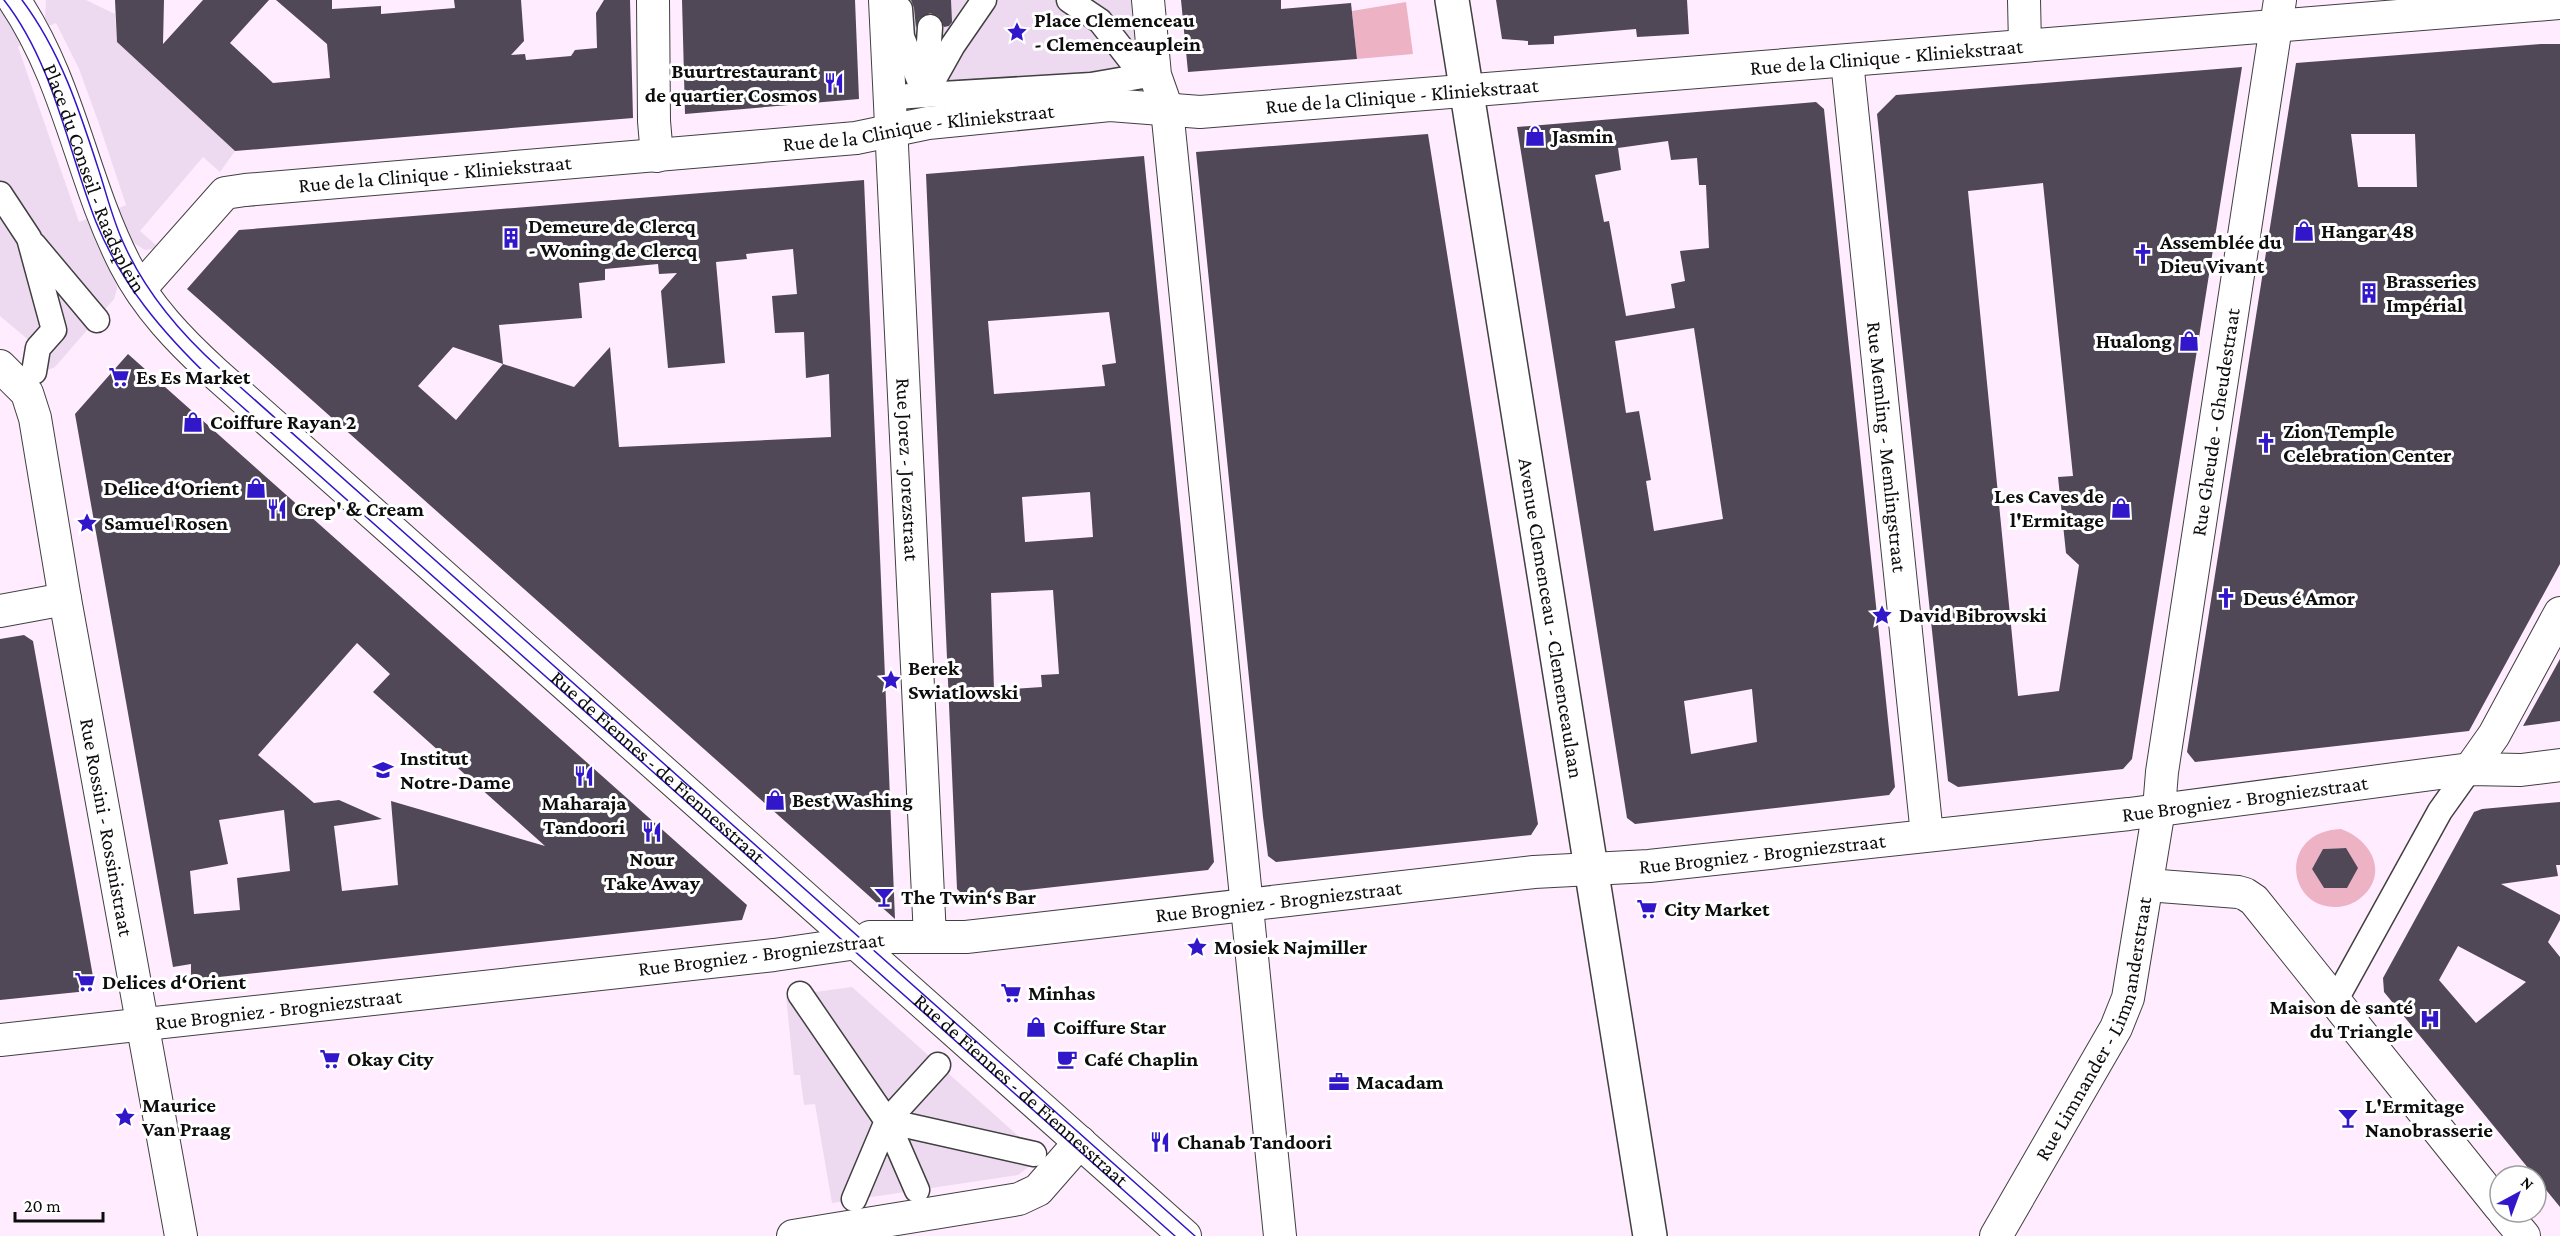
<svg xmlns="http://www.w3.org/2000/svg" width="2560" height="1236" font-family="'Crimson Pro',serif">
<style>
.green{fill:#eeb2c5;fill-rule:evenodd}
.plaza{fill:#eedaf0}
.building{fill:#504856;fill-rule:evenodd}
.lines{fill:none;stroke-linecap:round;stroke-linejoin:round}
.pedestrian-casing{stroke:#404040;stroke-width:27}
.minor-casing{stroke:#404040;stroke-width:34}
.tertiary-casing{stroke:#404040;stroke-width:36}
.pedestrian{stroke:#fff;stroke-width:24}
.minor{stroke:#fff;stroke-width:32}
.tertiary{stroke:#fff;stroke-width:33}
.tram{stroke:#3217ca;stroke-width:1.5}
.labels{text-anchor:middle;stroke-width:6;stroke-linejoin:round;paint-order:stroke}
.poi-label{font-size:21px;font-weight:bold;fill:#0d0d0d;stroke:#fff;text-anchor:start}
.street-label{font-size:21px;fill:#0d0d0d;stroke:#fff}
</style>
<rect width="100%" height="100%" fill="#ffecff"/>
<!-- green -->
<path class="green" d="M1406,2l7,52 -56,5 -5,-48z
M2341,829c28,10 47,40 24,65 -8,8 -18,13 -29,13 -51,1 -57,-76 5,-78zM2346,848l1,40h-23l-12,-19 11,-20z"/>
<!-- plaza -->
<path class="plaza" d="M46,0h40l29,14 2,28 118,109 -15,21 -17,-15 -63,74 17,15 -5,3 -7,1 -13,-8 -13,-34 7,-3 -28,-84 -19,-52 -23,-46 -7,3 -4,-8z
M892,0h246l6,65 -234,44 -11,-3z
M2,9l21,35 -5,3 61,175 8,-3 29,59 1,11 -3,10 -59,68 -10,4 -7,-23 -38,-32v-304z
M852,987l182,163 1,12 -17,13 -186,28 -17,-99 -11,1 -4,-30h-6l-8,-79z"/>
<!-- building -->
<path class="building" d="M115,0h49l-1,44 40,-44h66l-39,43 43,40 57,-5 -3,-34 -51,-44h56v9l49,-3v8l74,-6 -1,-8h67l3,41 -13,14 14,-1 1,6 45,-4 4,-6 22,-2 -1,-35 8,-13h26l3,118 -398,33 -118,-109z
M682,0h173l4,99 -174,15z
M911,0h40l1,22 -3,4 -5,1 -6,-11 -8,-3 -11,6 -3,9 -2,-20z
M1181,0h100v9l70,-6 6,56 -169,13z
M1496,0h191l2,34 -52,3 -1,-8 -82,7v8l-26,1v-4l-26,-2z
M2541,44h19v520l-91,167 -274,31 -8,-10 109,-689zM2351,134h64l2,53h-59z
M2242,67l-110,692 -9,10 -165,18 -10,-6 -71,-667 19,-19zM2043,183l30,293 -15,1 8,76 13,12 -20,126 -41,5 -50,-505z
M1816,102l8,7 71,678 -6,8 -254,29 -8,-6 -110,-691zM1668,141l3,19 26,-2 2,27h7l3,63 -29,3 5,30 -14,3 4,24 -49,8 -17,-95 -5,1 -9,-47 26,-5 -3,-22zM1694,328l29,191 -69,12 -8,-50 5,-1 -12,-69 -13,2 -11,-72zM1752,689l5,53 -66,12 -7,-53z
M1428,134l110,690 -7,11 -255,27 -8,-6 -5,-39 -67,-665z
M1144,156l70,706 -6,8 -243,27 -8,-8 -31,-715zM1109,312l7,51 -14,2 3,21 -111,8 -6,-73zM1090,492l3,45 -68,5 -3,-45zM1053,590l6,84 -18,1 1,12 -48,3 -3,-97z
M864,180l14,328 17,411 -708,-630 52,-59zM793,249l4,45 -25,2 3,37 29,-1 2,46 23,-4 2,63 -212,10 -9,-100 -36,40 -71,-23 -4,-39 83,-7 -3,-35 26,-3v-11l53,-5 1,10 18,-1 -16,18 7,77 57,-5 -9,-101 31,-3 -1,-5zM453,347l50,17 -47,56 -38,-34z
M128,354l619,551 -5,15 -551,60v-16l-18,3 -98,-553zM357,643l33,31 -17,18 172,154 -154,-45 7,84 -56,6 -8,-65 48,-7 -43,-19 -25,3 -56,-48zM284,810l6,61 -53,7 3,32 -46,4 -4,-43 38,-7 -9,-44z
M24,635l9,6 61,341 -6,9 -88,9v-361z
M2560,659v62l-37,5z
M2560,802v63h-4l2,11 -57,8 59,31v5l-12,22 12,15v250l-176,-215 -1,-14 91,-166 8,-3zM2458,946l68,36 -50,41 -37,-43z
M2346,848l12,20 -11,20h-23l-12,-19 6,-11 5,-9z"/>
<g class="lines">
<!-- pedestrian casing -->
<g class="pedestrian-casing">
<path id="pedestrian" d="M900,9l2,28 23,58
M926,87l4,-60
M925,95l166,-10 52,-9 -43,-55 -31,-21
M896,97l29,-2 28,-50 31,-45
M0,194l29,44 25,92 -16,18 -4,24
M34,245l63,75
M800,994l87,127
M2334,1003l106,-192 30,-42
M917,1190l-30,-69 51,-56
M854,1199l33,-78 147,33"/>
</g>
<!-- minor casing -->
<g class="minor-casing">
<g id="minor">
<path id="s1" d="M14,0c56,83 67,178 111,264 22,43 55,77 90,109l970,863"/>
<path d="M653,0l1,121 3,35"/>
<path id="s2" d="M885,0l45,937"/>
<path d="M1148,0l7,75 12,34 113,1127"/>
<path d="M2024,0l1,45"/>
<path id="s3" d="M1847,61l80,774"/>
<path id="s4" d="M140,289l85,-96 20,-3 611,-52 72,-15 182,-18 90,7 1360,-109"/>
<path id="s5" d="M0,366l27,27 8,25 30,181 116,637"/>
<path d="M0,611l65,-12"/>
<path d="M2470,769l24,-34 66,-122"/>
<path d="M2147,885l91,7 7,2 9,6 246,307"/>
<path id="s6" d="M0,1040l774,-85 90,-13 6,-5h96l568,-65 115,-6 480,-52 341,-45 51,1 39,-5"/>
<path d="M2504,1212l20,24"/>
<path d="M793,1236l226,-37 19,-9 42,-48"/>
<path id="s7" d="M1996,1236l120,-208 12,-30 31,-189 3,-37 118,-772"/>
</g>
</g>
<!-- tertiary casing -->
<g class="tertiary-casing">
<g id="tertiary">
<path id="s8" d="M1452,0l198,1236"/>
</g>
</g>
<!-- pedestrian -->
<use href="#pedestrian" class="pedestrian"/>
<!-- minor -->
<use href="#minor" class="minor"/>
<!-- tertiary -->
<use href="#tertiary" class="tertiary"/>
<!-- tram -->
<path class="tram" d="M4,0c50,64 63,148 92,222 25,62 67,111 115,157l964,857
M22,0c39,52 58,112 78,174 7,22 13,46 23,68 22,50 56,90 96,126l976,868"/>
</g>
<!-- icons -->
<defs>
<g id="sight-bare" transform="scale(1.62)"><path d="M0-6L1.8-2.2L6-1.7L2.9 1.2L3.7 5.4L0 3.3L-3.7 5.4L-2.9 1.2L-6-1.7L-1.8-2.2Z" fill="#3217ca" stroke="#fff" stroke-width="2.5" paint-order="stroke"/></g>
<g id="restaurant-bare" transform="scale(1.62)"><path d="M-5-6h1v4h1v-4h1v4h1v-4h1v5L-1.5 .5V6h-2V.5L-5-1ZM5-6V6H3V1.5H1.5Q1.5-4 5-6Z" fill="#3217ca" stroke="#fff" stroke-width="2.5" paint-order="stroke"/></g>
<g id="shop-bare" transform="scale(1.62)"><path d="M-5-2.5h2.3a2.7 3.5 0 0 1 5.4 0H5L5.5 6h-11ZM-1.5-2.5h3a1.5 2.3 0 0 0-3 0Z" fill="#3217ca" stroke="#fff" stroke-width="2.5" paint-order="stroke"/></g>
<g id="building-bare" transform="scale(1.62)"><path d="M-4-6H4V6H1V3H-1V6H-4ZM-2.5-4.3h1.7v1.8h-1.7ZM.8-4.3h1.7v1.8H.8ZM-2.5-1h1.7V.8h-1.7ZM.8-1h1.7V.8H.8Z" fill="#3217ca" stroke="#fff" stroke-width="2.5" paint-order="stroke"/></g>
<g id="church-bare" transform="scale(1.62)"><path d="M-1.2-6h2.4v3.5h3.3v2.4h-3.3V6h-2.4V-.1h-3.3v-2.4h3.3Z" fill="#3217ca" stroke="#fff" stroke-width="2.5" paint-order="stroke"/></g>
<g id="supermarket-bare" transform="scale(1.62)"><path d="M-6-5.5h2.5l.6 2H6L4.5 2H-2.5L-4.4-4H-6ZM-1.5 3.2a1.3 1.3 0 1 0 .1 0ZM3 3.2a1.3 1.3 0 1 0 .1 0Z" fill="#3217ca" stroke="#fff" stroke-width="2.5" paint-order="stroke"/></g>
<g id="school-bare" transform="scale(1.62)"><path d="M0-5L7-2L0 1L-7-2ZM-4 1L0 2.5L4 1V4Q0 6-4 4Z" fill="#3217ca" stroke="#fff" stroke-width="2.5" paint-order="stroke"/></g>
<g id="bar-bare" transform="scale(1.62)"><path d="M-6-5H6L.8 .8V4.5H3.5V6h-7V4.5H-.8V.8Z" fill="#3217ca" stroke="#fff" stroke-width="2.5" paint-order="stroke"/></g>
<g id="hospital-bare" transform="scale(1.62)"><path d="M-5-5h3v3.5h4V-5h3V5h-3V1.5h-4V5h-3Z" fill="#3217ca" stroke="#fff" stroke-width="2.5" paint-order="stroke"/></g>
<g id="cafe-bare" transform="scale(1.62)"><path d="M-5.5-4.5H6V0H3Q3 3.5 0 3.5H-2.5Q-5.5 3.5-5.5 0ZM3-3.2v2h1.7v-2ZM-6 4.5H4V6H-6Z" fill="#3217ca" stroke="#fff" stroke-width="2.5" paint-order="stroke"/></g>
<g id="office-bare" transform="scale(1.62)"><path d="M-6-3h4V-5.5h4V-3h4V5H-6ZM-1-4.5V-3h2v-1.5ZM-6 0V1H6V0Z" fill="#3217ca" stroke="#fff" stroke-width="2.5" paint-order="stroke"/></g>
</defs>
<g fill-rule="evenodd">
<use href="#sight-bare" x="1017" y="32"/>
<use href="#restaurant-bare" x="834" y="83"/>
<use href="#shop-bare" x="1535" y="136"/>
<use href="#shop-bare" x="2304" y="231"/>
<use href="#building-bare" x="511" y="238"/>
<use href="#church-bare" x="2143" y="254"/>
<use href="#building-bare" x="2369" y="293"/>
<use href="#shop-bare" x="2189" y="341"/>
<use href="#supermarket-bare" x="119" y="377"/>
<use href="#shop-bare" x="193" y="422"/>
<use href="#church-bare" x="2266" y="443"/>
<use href="#shop-bare" x="256" y="488"/>
<use href="#shop-bare" x="2121" y="508"/>
<use href="#restaurant-bare" x="277" y="509"/>
<use href="#sight-bare" x="87" y="523"/>
<use href="#church-bare" x="2226" y="598"/>
<use href="#sight-bare" x="1882" y="615"/>
<use href="#sight-bare" x="891" y="680"/>
<use href="#school-bare" x="383" y="770"/>
<use href="#restaurant-bare" x="584" y="776"/>
<use href="#shop-bare" x="775" y="800"/>
<use href="#restaurant-bare" x="652" y="832"/>
<use href="#bar-bare" x="884" y="897"/>
<use href="#supermarket-bare" x="1647" y="909"/>
<use href="#sight-bare" x="1197" y="947"/>
<use href="#supermarket-bare" x="85" y="982"/>
<use href="#supermarket-bare" x="1011" y="993"/>
<use href="#hospital-bare" x="2430" y="1019"/>
<use href="#shop-bare" x="1036" y="1027"/>
<use href="#supermarket-bare" x="330" y="1059"/>
<use href="#cafe-bare" x="1067" y="1059"/>
<use href="#office-bare" x="1339" y="1082"/>
<use href="#sight-bare" x="125" y="1117"/>
<use href="#bar-bare" x="2348" y="1118"/>
<use href="#restaurant-bare" x="1160" y="1142"/>
</g>
<g class="labels">
<!-- poi labels -->
<g class="poi-label">
<text x="1034" y="27">Place Clemenceau<tspan x="1034" dy="24">- Clemenceauplein</tspan></text>
<text x="817" y="78" text-anchor="end">Buurtrestaurant<tspan x="817" dy="24">de quartier Cosmos</tspan></text>
<text x="1552" y="143">Jasmin</text>
<text x="528" y="233">Demeure de Clercq<tspan x="528" dy="24">- Woning de Clercq</tspan></text>
<text x="2321" y="238">Hangar 48</text>
<text x="2160" y="249">Assemblée du<tspan x="2160" dy="24">Dieu Vivant</tspan></text>
<text x="2386" y="288">Brasseries<tspan x="2386" dy="24">Impérial</tspan></text>
<text x="2172" y="348" text-anchor="end">Hualong</text>
<text x="136" y="384">Es Es Market</text>
<text x="210" y="429">Coiffure Rayan 2</text>
<text x="2283" y="438">Zion Temple<tspan x="2283" dy="24">Celebration Center</tspan></text>
<text x="239" y="495" text-anchor="end">Delice d‘Orient</text>
<text x="2104" y="503" text-anchor="end">Les Caves de<tspan x="2104" dy="24">l'Ermitage</tspan></text>
<text x="294" y="516">Crep' &amp; Cream</text>
<text x="104" y="530">Samuel Rosen</text>
<text x="2243" y="605">Deus é Amor</text>
<text x="1899" y="622">David Bibrowski</text>
<text x="908" y="675">Berek<tspan x="908" dy="24">Swiatlowski</tspan></text>
<text x="400" y="765">Institut<tspan x="400" dy="24">Notre-Dame</tspan></text>
<text x="792" y="807">Best Washing</text>
<text x="584" y="810" text-anchor="middle">Maharaja<tspan x="584" dy="24">Tandoori</tspan></text>
<text x="652" y="866" text-anchor="middle">Nour<tspan x="652" dy="24">Take Away</tspan></text>
<text x="901" y="904">The Twin‘s Bar</text>
<text x="1664" y="916">City Market</text>
<text x="1214" y="954">Mosiek Najmiller</text>
<text x="102" y="989">Delices d‘Orient</text>
<text x="1028" y="1000">Minhas</text>
<text x="2413" y="1014" text-anchor="end">Maison de santé<tspan x="2413" dy="24">du Triangle</tspan></text>
<text x="1053" y="1034">Coiffure Star</text>
<text x="347" y="1066">Okay City</text>
<text x="1084" y="1066">Café Chaplin</text>
<text x="1356" y="1089">Macadam</text>
<text x="142" y="1112">Maurice<tspan x="142" dy="24">Van Praag</tspan></text>
<text x="2365" y="1113">L'Ermitage<tspan x="2365" dy="24">Nanobrasserie</tspan></text>
<text x="1177" y="1149">Chanab Tandoori</text>
</g>
<!-- street labels -->
<g class="street-label">
<text dy="7" stroke="none"><textPath href="#s4" startOffset="1797">Rue de la Clinique - Kliniekstraat</textPath></text>
<text dy="7" stroke="none"><textPath href="#s4" startOffset="1311">Rue de la Clinique - Kliniekstraat</textPath></text>
<text dy="7" stroke="none"><textPath href="#s4" startOffset="825">Rue de la Clinique - Kliniekstraat</textPath></text>
<text dy="7" stroke="none"><textPath href="#s1" startOffset="196">Place du Conseil - Raadsplein</textPath></text>
<text dy="7" stroke="none"><textPath href="#s4" startOffset="339">Rue de la Clinique - Kliniekstraat</textPath></text>
<text dy="7" stroke="none"><textPath href="#s7" startOffset="855">Rue Gheude - Gheudestraat</textPath></text>
<text dy="7" stroke="none"><textPath href="#s3" startOffset="388">Rue Memling - Memlingstraat</textPath></text>
<text dy="7" stroke="none"><textPath href="#s2" startOffset="470">Rue Jorez - Jorezstraat</textPath></text>
<text dy="7" stroke="none"><textPath href="#s8" startOffset="626">Avenue Clemenceau - Clemenceaulaan</textPath></text>
<text dy="7" stroke="none"><textPath href="#s1" startOffset="1022">Rue de Fiennes - de Fiennesstraat</textPath></text>
<text dy="7" stroke="none"><textPath href="#s6" startOffset="2260">Rue Brogniez - Brogniezstraat</textPath></text>
<text dy="7" stroke="none"><textPath href="#s5" startOffset="480">Rue Rossini - Rossinistraat</textPath></text>
<text dy="7" stroke="none"><textPath href="#s6" startOffset="1774">Rue Brogniez - Brogniezstraat</textPath></text>
<text dy="7" stroke="none"><textPath href="#s6" startOffset="1288">Rue Brogniez - Brogniezstraat</textPath></text>
<text transform="translate(761 954) rotate(-7)" y="7">Rue Brogniez - Brogniezstraat</text>
<text dy="7" stroke="none"><textPath href="#s6" startOffset="280">Rue Brogniez - Brogniezstraat</textPath></text>
<text dy="7" stroke="none"><textPath href="#s7" startOffset="232">Rue Limnander - Limnanderstraat</textPath></text>
<text dy="7" stroke="none"><textPath href="#s1" startOffset="1508">Rue de Fiennes - de Fiennesstraat</textPath></text>
</g>
</g>
<!-- north arrow -->
<g transform="translate(2518 1194) rotate(41)"><circle r="28" fill="#ffffff" stroke="#9e9e9e" stroke-width="1.5"/>
<path d="M0-4.5L10 22L0 15L-10 22Z" fill="#3217ca"/>
<text y="-9" font-size="16" font-weight="bold" text-anchor="middle" fill="#0d0d0d">N</text>
</g>
<!-- scale -->
<path d="M15 1212v9h88v-9" fill="none" stroke="#0d0d0d" stroke-width="3"/>
<text x="24" y="1212" font-size="18" fill="#0d0d0d" stroke="#ffffff" stroke-width="4.5" paint-order="stroke">20 m</text>
</svg>
